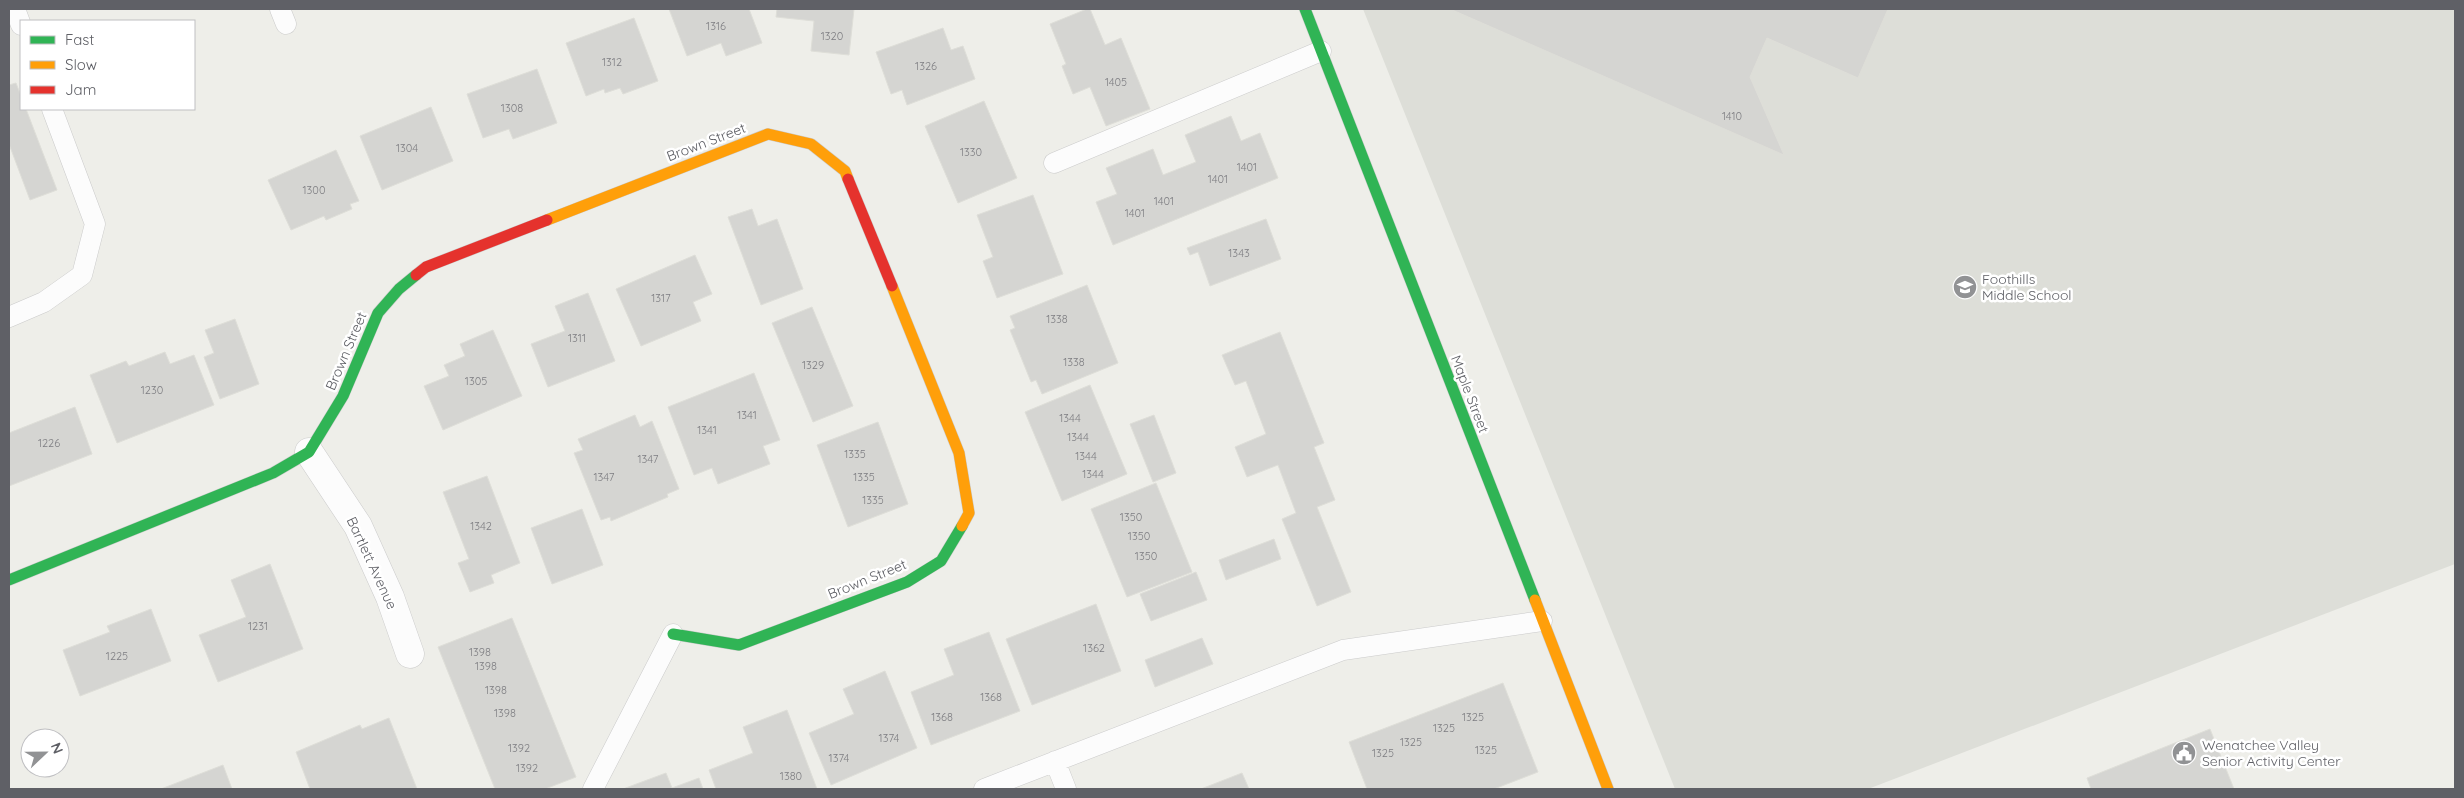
<svg xmlns="http://www.w3.org/2000/svg" width="2464" height="798" font-family="Quicksand,sans-serif">
<style>
.education{fill:#ddded8}
.building{fill:#d5d5d2;stroke:#deded8}
.lines{fill:none;stroke-linecap:round;stroke-linejoin:round}
.lane-casing{stroke:#cbcbcb;stroke-width:21}
.street-casing{stroke:#cbcbcb;stroke-width:29}
.fast-casing{stroke:#cbcbcb;stroke-width:12}
.slow-casing{stroke:#cbcbcb;stroke-width:12}
.jam-casing{stroke:#cbcbcb;stroke-width:12}
.lane{stroke:#fcfcfc;stroke-width:20}
.street{stroke:#fcfcfc;stroke-width:28}
.fast{stroke:#30b455;stroke-width:11}
.slow{stroke:#ff9f0a;stroke-width:11}
.jam{stroke:#e5322d;stroke-width:11}
.labels{text-anchor:middle;stroke-width:5;stroke-linejoin:round;paint-order:stroke}
.number-label{font-size:11px;fill:#7e7e82}
.street-label{font-size:14px;fill:#5f6066;stroke:#fff}
.poi-label{font-size:14px;fill:#5f6066;stroke:#fff;text-anchor:start}
</style>
<rect width="100%" height="100%" fill="#eeeee9"/>
<!-- education -->
<path class="education" d="M1363,9h1092v555l-587,225h-193z"/>
<!-- building -->
<path class="building" d="M669,9h80l13,34 -36,13 -5,-13 -34,13z
M777,9h77l-5,46 -38,-4 3,-30 -38,-4z
M1087,9h3l15,36 16,-7 29,71 -44,17 -16,-39 -17,7 -11,-28 4,-2 -16,-40z
M1450,9h438l-30,69 -91,-40 -17,39 34,78z
M634,18l24,63 -35,13 -3,-6 -15,5 -1,-4 -18,7 -20,-53z
M943,28l8,22 12,-4 12,33 -68,26 -5,-15 -11,4 -15,-42z
M537,69l20,54 -44,16 -4,-10 -26,9 -16,-44z
M16,83l5,13v13h5l31,81 -27,10 -21,-56v-59z
M984,101l33,77 -59,25 -33,-77z
M431,107l22,54 -71,29 -22,-54z
M1231,116l10,25 19,-8 18,45 -165,67 -17,-43 21,-8 -11,-26 47,-19 10,26 33,-13 -11,-27z
M336,150l23,51 -9,3 2,5 -26,11 -2,-4 -33,14 -23,-50z
M1033,195l30,79 -66,24 -14,-37 10,-4 -16,-42z
M752,209l6,17 19,-7 26,70 -42,16 -33,-88z
M1266,219l15,40 -71,27 -12,-34 -8,3 -3,-7z
M695,255l17,39 -19,8 8,19 -60,25 -25,-57z
M1087,285l31,78 -76,31 -6,-14 -5,2 -21,-52 5,-2 -5,-12z
M588,293l27,68 -67,26 -17,-43 34,-13 -10,-25z
M812,307l41,99 -40,16 -41,-99z
M235,319l24,65 -39,15 -16,-42 10,-4 -9,-23z
M493,330l29,66 -79,34 -19,-44 25,-10 -5,-11 21,-9 -5,-12z
M1280,332l44,111 -10,4 21,53 -18,7 34,85 -34,14 -35,-87 14,-6 -18,-48 -31,12 -12,-30 31,-13 -20,-53 -11,4 -13,-30z
M165,352l5,12 24,-9 20,50 -97,38 -27,-68 36,-14 3,5z
M754,373l26,67 -17,6 7,18 -52,20 -6,-16 -18,7 -26,-68z
M1090,385l37,89 -65,27 -37,-89z
M75,407l17,47 -83,32v-53z
M635,415l5,12 12,-6 27,68 -12,5 1,3 -57,24 -1,-4 -9,3 -27,-67 9,-3 -5,-11z
M1154,415l22,58 -23,9 -23,-58z
M878,422l30,82 -60,23 -31,-82z
M487,476l33,87 -29,12 3,8 -24,9 -12,-29 11,-4 -26,-67z
M1156,483l36,89 -65,25 -36,-88z
M582,509l21,56 -51,19 -21,-56z
M1274,539l7,20 -55,21 -7,-20z
M270,564l33,85 -85,33 -19,-47 47,-18 -15,-37z
M1196,572l11,28 -56,21 -11,-27z
M1096,604l25,67 -89,34 -26,-66z
M151,609l20,52 -91,35 -17,-46 47,-18 -3,-6z
M512,618l64,159 -31,12h-50l-57,-142z
M989,632l31,79 -89,34 -20,-53 43,-17 -10,-26z
M1202,638l11,26 -58,23 -10,-27z
M885,671l32,77 -86,37 -22,-52 45,-19 -11,-25z
M1503,683l35,89 -44,17h-127l-18,-47z
M787,710l30,79h-101l-7,-19 44,-17 -10,-26z
M389,718l28,71h-107l-14,-37 64,-27 2,4z
M2210,729l24,60h-143l-4,-11z
M223,765l9,24h-71z
M666,773l6,15 27,-10 4,11h-80z
M1242,773l7,16h-48z"/>
<g class="lines">
<!-- lane casing -->
<g class="lane-casing">
<path id="lane" d="M15,9l6,16
M280,9l6,15
M1054,163l267,-112
M9,317l35,-15 38,-27 13,-51 -43,-115
M1055,761l11,28
M593,789l80,-155
M984,789l359,-139 199,-29"/>
</g>
<!-- street casing -->
<g class="street-casing">
<path id="street" d="M309,452l49,74 32,71 20,57"/>
</g>
<!-- fast casing -->
<g class="fast-casing">
<path id="fast" d="M1305,9l230,591
M9,580l264,-107 36,-21 34,-56 35,-83 21,-24 17,-14
M673,634l66,11 168,-63 34,-21 21,-35"/>
</g>
<!-- slow casing -->
<g class="slow-casing">
<path id="slow" d="M547,220l221,-86 43,10 34,27 3,8
M892,286l67,167 10,60 -7,13
M1535,600l73,189"/>
</g>
<!-- jam casing -->
<g class="jam-casing">
<path id="jam" d="M848,179l44,107
M416,275l10,-8 121,-47"/>
</g>
<!-- lane -->
<use href="#lane" class="lane"/>
<!-- street -->
<use href="#street" class="street"/>
<!-- fast -->
<use href="#fast" class="fast"/>
<!-- slow -->
<use href="#slow" class="slow"/>
<!-- jam -->
<use href="#jam" class="jam"/>
</g>
<!-- icons -->
<defs>
<g id="school-disc" transform="scale(1.25)"><circle r="9.5" fill="#919294" stroke="#fff"/><path d="M0-5L7-2L0 1L-7-2ZM-4 1L0 2.5L4 1V4Q0 6-4 4Z" fill="#fff"/></g>
<g id="civic-disc" transform="scale(1.25)"><circle r="9.5" fill="#919294" stroke="#fff"/><path d="M-.6-6.5H3V-4.5H.6V-3L4-1V1h2V6H-6V1h2V-1L-.6-3ZM-1.2 2.5V6h2.4V2.5Z" fill="#fff"/></g>
</defs>
<g fill-rule="evenodd">
<use href="#school-disc" x="1965" y="287"/>
<use href="#civic-disc" x="2184" y="753"/>
</g>
<g class="labels">
<!-- number labels -->
<g class="number-label">
<text x="716" y="30">1316</text>
<text x="832" y="40">1320</text>
<text x="612" y="66">1312</text>
<text x="926" y="70">1326</text>
<text x="1116" y="86">1405</text>
<text x="512" y="112">1308</text>
<text x="1732" y="120">1410</text>
<text x="407" y="152">1304</text>
<text x="971" y="156">1330</text>
<text x="1247" y="171">1401</text>
<text x="1218" y="183">1401</text>
<text x="314" y="194">1300</text>
<text x="1164" y="205">1401</text>
<text x="1135" y="217">1401</text>
<text x="1239" y="257">1343</text>
<text x="661" y="302">1317</text>
<text x="1057" y="323">1338</text>
<text x="577" y="342">1311</text>
<text x="1074" y="366">1338</text>
<text x="813" y="369">1329</text>
<text x="476" y="385">1305</text>
<text x="152" y="394">1230</text>
<text x="747" y="419">1341</text>
<text x="1070" y="422">1344</text>
<text x="707" y="434">1341</text>
<text x="1078" y="441">1344</text>
<text x="49" y="447">1226</text>
<text x="855" y="458">1335</text>
<text x="1086" y="460">1344</text>
<text x="648" y="463">1347</text>
<text x="1093" y="478">1344</text>
<text x="604" y="481">1347</text>
<text x="864" y="481">1335</text>
<text x="873" y="504">1335</text>
<text x="1131" y="521">1350</text>
<text x="481" y="530">1342</text>
<text x="1139" y="540">1350</text>
<text x="1146" y="560">1350</text>
<text x="258" y="630">1231</text>
<text x="1094" y="652">1362</text>
<text x="480" y="656">1398</text>
<text x="117" y="660">1225</text>
<text x="486" y="670">1398</text>
<text x="496" y="694">1398</text>
<text x="991" y="701">1368</text>
<text x="505" y="717">1398</text>
<text x="942" y="721">1368</text>
<text x="1473" y="721">1325</text>
<text x="1444" y="732">1325</text>
<text x="889" y="742">1374</text>
<text x="1411" y="746">1325</text>
<text x="519" y="752">1392</text>
<text x="1486" y="754">1325</text>
<text x="1383" y="757">1325</text>
<text x="839" y="762">1374</text>
<text x="527" y="772">1392</text>
<text x="791" y="780">1380</text>
</g>
<!-- street labels -->
<g class="street-label">
<text transform="translate(706 142) rotate(-21)" y="5">Brown Street</text>
<text transform="translate(346 351) rotate(-67)" y="5">Brown Street</text>
<text transform="translate(1470 394) rotate(69)" y="5">Maple Street</text>
<text transform="translate(372 563) rotate(65)" y="5">Bartlett Avenue</text>
<text transform="translate(867 579) rotate(-22)" y="5">Brown Street</text>
</g>
<!-- poi labels -->
<g class="poi-label">
<text x="1982" y="284">Foothills<tspan x="1982" dy="16">Middle School</tspan></text>
<text x="2202" y="750">Wenatchee Valley<tspan x="2202" dy="16">Senior Activity Center</tspan></text>
</g>
</g>
<!-- border -->
<rect width="2464" height="798" fill="none" stroke="#5f6066" stroke-width="20"/>
<!-- legend -->
<rect x="20" y="20" width="175" height="90" fill="#ffffff" stroke="#bfbfc2"/>
<rect x="30" y="36" width="25" height="8" fill="#30b455" stroke="#bfbfc2"/>
<text x="65" y="45" font-size="15" fill="#5f6066">Fast</text>
<rect x="30" y="61" width="25" height="8" fill="#ff9f0a" stroke="#bfbfc2"/>
<text x="65" y="70" font-size="15" fill="#5f6066">Slow</text>
<rect x="30" y="86" width="25" height="8" fill="#e5322d" stroke="#bfbfc2"/>
<text x="65" y="95" font-size="15" fill="#5f6066">Jam</text>
<!-- north arrow -->
<g transform="translate(45 753) rotate(68)"><circle r="24" fill="#ffffff" stroke="#bfbfc2"/>
<path d="M0-4L9 19L0 12L-9 19Z" fill="#919294"/>
<text y="-8" font-size="14" font-weight="bold" text-anchor="middle" fill="#5f6066">N</text>
</g>
</svg>
